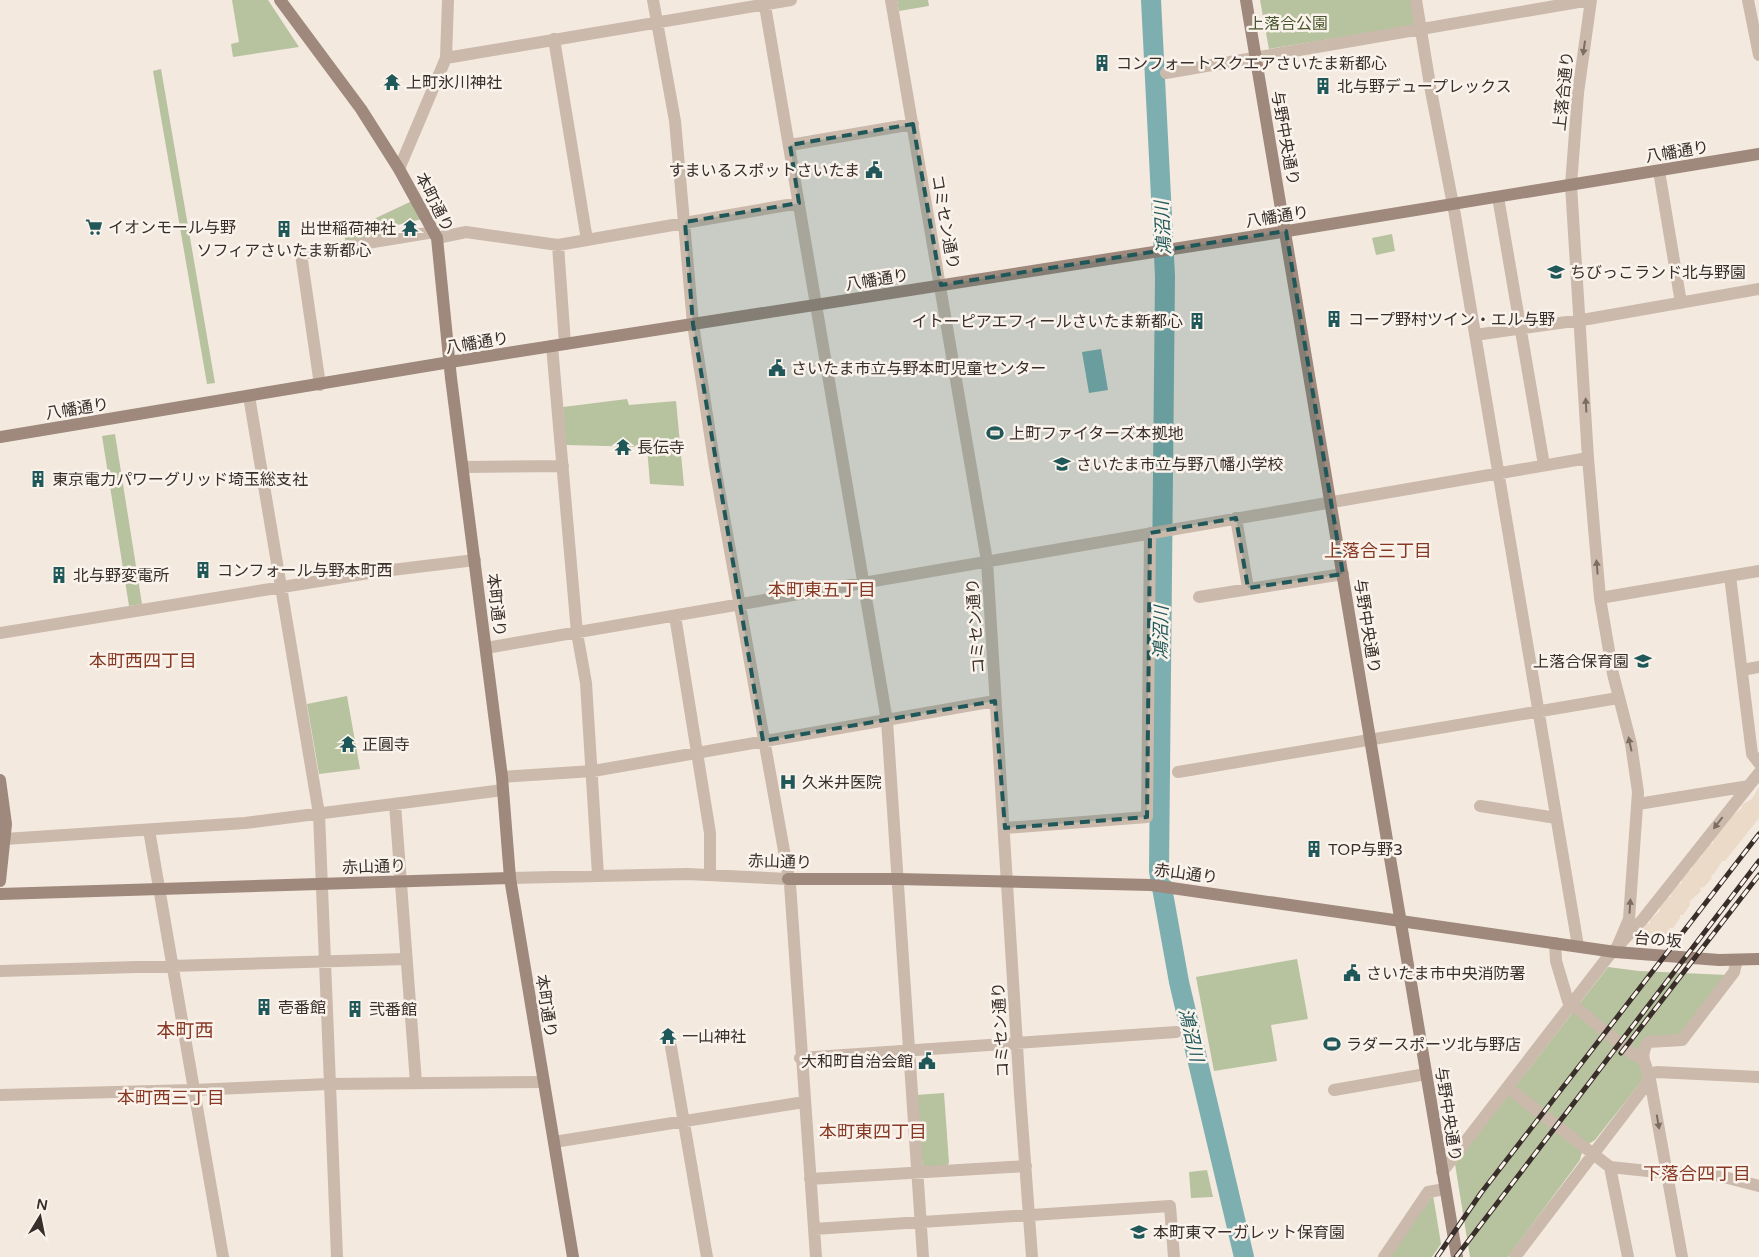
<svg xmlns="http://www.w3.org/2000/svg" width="1759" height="1257" font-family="'Varela Round','Noto Sans JP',sans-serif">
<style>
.green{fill:#b7c29f}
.plaza{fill:#eadac7}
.water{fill:#7eafb0}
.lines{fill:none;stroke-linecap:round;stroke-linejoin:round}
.river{stroke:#7eafb0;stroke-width:20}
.street{stroke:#cbb9ab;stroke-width:12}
.secondary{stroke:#9f887c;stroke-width:12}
.rail-casing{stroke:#392e2a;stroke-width:5}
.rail{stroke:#faf3ec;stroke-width:3;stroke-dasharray:9;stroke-linecap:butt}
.oneway{fill:#7b6d64}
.marked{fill:#20585a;fill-opacity:0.2;stroke:#20585a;stroke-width:4;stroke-dasharray:10 6;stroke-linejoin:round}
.labels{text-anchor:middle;stroke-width:5;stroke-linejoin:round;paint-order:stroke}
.park-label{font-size:16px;fill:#49572e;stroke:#faf3ec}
.poi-label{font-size:16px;fill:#392e2a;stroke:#faf3ec;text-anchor:start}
.street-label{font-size:16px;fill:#392e2a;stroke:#faf3ec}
.water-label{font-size:18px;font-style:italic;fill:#20585a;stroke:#faf3ec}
.neighbourhood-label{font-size:18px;fill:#873924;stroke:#faf3ec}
.quarter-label{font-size:19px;fill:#873924;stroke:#faf3ec}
</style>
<rect width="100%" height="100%" fill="#f3e9df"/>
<!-- green -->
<path class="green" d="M232,0h36l31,47 -66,10 -2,-13 8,-2z
M897,0h31l1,6 -30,5z
M1260,0h151l5,25 -147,24z
M161,69l54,314 -8,1 -54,-313z
M412,201l10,18 -29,7 2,10 -49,8 -2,-11z
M1392,234l3,17 -19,4 -4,-17z
M627,399l2,6 47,-4 8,85 -34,-2 -3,-37 -81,-2 -3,-38z
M115,434l27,170 -13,2 -27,-170z
M347,696l13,73 -41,5 -12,-70z
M1297,959l11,60 -37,6 6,36 -63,10 -18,-94z
M1608,967l31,4 88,4 -45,58 -9,5 -28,1 -1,39 -49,62c-9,5 -13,10 -15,20l-72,97h-38l-15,-93z
M944,1093l5,70 -3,4 -23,2 -7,-74z
M1207,1170l6,27 -22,1 -2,-26z
M1433,1195l8,49 -9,13h-44z"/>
<!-- plaza -->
<path class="plaza" d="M1759,787v31l-34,43h-3l-8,13 -3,1 1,3 -8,9 -4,1 1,3 -11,10v4l-7,10h-3v3l-7,10h-4l3,8 -10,9 -18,-1 -5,2 -5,-2v-8l5,-1 7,-11h4v-4l10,-9v-5l7,-9h4l-1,-4 8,-9h4l-1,-4 6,-9 5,-1v-4l6,-9h4l-1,-4 7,-10 5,1v-6l14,-19 14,-10 2,-5 9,-5z"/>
<!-- water -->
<path class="water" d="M1101,349l7,41 -19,3 -7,-41z"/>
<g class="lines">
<!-- river -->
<path class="river" d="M1151,0l14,276 -6,595 20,111 65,275"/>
<!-- street -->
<path class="street" d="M653,0l22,121 18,203 22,143 75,417 26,373
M764,0l123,721 36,536
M891,0l96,561 33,533 12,163
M1416,0l15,91 24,124 123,731
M1591,0l-13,93 -7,92 17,273 12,140 13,76 18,70 7,48 -9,127 -14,33
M1748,0l11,55
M554,39l33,201
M446,58l345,-58
M1166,73l424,-73
M790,145l123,-21
M399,169l47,-111 2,-58
M1659,171l22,132
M1498,197l46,268
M437,238l29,-6 92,13 241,-42
M558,245l7,99
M1475,335l113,-16 171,-30
M552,346l25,287 9,50 12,192
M320,385l-19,-131 133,-22
M249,396l70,418 18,443
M463,467l100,-1
M1236,518l12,70
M1730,576l22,178 7,9
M1199,597l144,-23
M1600,598l159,-27
M675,616l35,217v41
M0,633l375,-61 100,-12
M486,648l1102,-190
M1742,670l17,-3
M1178,772l440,-74
M502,777l91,-6 402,-70
M395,804l21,279
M1638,804l111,-18
M1480,806l76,12
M1005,828l142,-11 3,-284
M149,830l74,427
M5,839l240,-16 258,-33
M510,878l177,-4 101,5
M1555,943l1,18 12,40 65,53 9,5
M0,971l406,-12
M671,1047l36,210
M800,1058l376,-26
M1649,1074l8,-2 102,5
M1508,1088l102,79 57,6 49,2 43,11
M1334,1090l92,-16
M0,1095l193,-5 135,-6 216,-2
M554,1142l250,-40
M1610,1167l18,90
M1442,1172l165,-214 36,-39 116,-146
M810,1179l216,-13
M814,1229l356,-23 4,51
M1384,1257l44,-65 17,-3
M1515,1257l130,-171 4,-12
M1682,1257l-33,-183c-5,-13 -9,-19 -1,-32l34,-2 52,-68 3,-12"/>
<!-- secondary -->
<path class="secondary" d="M280,0l81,109 38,60 38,69 14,140 51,399 8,101 63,379
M1246,0l211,1257
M0,437l450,-75 819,-128 490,-80
M0,780l6,44 -6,57
M788,879h109l254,6 464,67 104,8 40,-1
M0,894l510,-16"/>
<!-- rail casing -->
<g class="rail-casing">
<path id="rail" d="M1621,1053l138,-178
M1437,1257l44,-64 278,-359
M1456,1257l303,-396"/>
</g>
<!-- rail -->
<use href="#rail" class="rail"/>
</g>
<!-- one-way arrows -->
<defs><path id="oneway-solid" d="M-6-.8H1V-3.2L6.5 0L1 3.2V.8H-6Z" transform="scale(1.25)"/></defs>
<g class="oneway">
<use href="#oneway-solid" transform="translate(1584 48) rotate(98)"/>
<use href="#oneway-solid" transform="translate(1586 405) rotate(-93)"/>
<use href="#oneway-solid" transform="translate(1597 567) rotate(-95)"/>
<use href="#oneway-solid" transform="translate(1630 744) rotate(-102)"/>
<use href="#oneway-solid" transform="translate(1718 823) rotate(128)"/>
<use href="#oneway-solid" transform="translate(1630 906) rotate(-86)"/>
<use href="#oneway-solid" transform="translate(1658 1122) rotate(80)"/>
</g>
<!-- marked area -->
<path class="marked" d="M913,124l28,161 345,-54 57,343 -95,14 -12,-70 -86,15 -3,284 -142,11 -10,-127 -232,40 -70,-417 -8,-102 114,-19 -9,-58z"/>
<!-- icons -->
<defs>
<g id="building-bare" transform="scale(1.35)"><path d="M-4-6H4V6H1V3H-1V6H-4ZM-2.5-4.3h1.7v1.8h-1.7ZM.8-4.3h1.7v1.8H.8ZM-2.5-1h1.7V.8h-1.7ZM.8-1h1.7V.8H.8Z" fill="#20585a" stroke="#faf3ec" stroke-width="2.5" paint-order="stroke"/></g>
<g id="temple-bare" transform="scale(1.35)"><path d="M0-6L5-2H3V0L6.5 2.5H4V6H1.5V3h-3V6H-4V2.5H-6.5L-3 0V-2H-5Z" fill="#20585a" stroke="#faf3ec" stroke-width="2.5" paint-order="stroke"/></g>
<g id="civic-bare" transform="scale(1.35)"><path d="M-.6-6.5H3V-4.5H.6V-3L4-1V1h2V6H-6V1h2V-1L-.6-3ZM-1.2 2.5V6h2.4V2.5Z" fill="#20585a" stroke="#faf3ec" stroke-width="2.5" paint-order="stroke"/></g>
<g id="supermarket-bare" transform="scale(1.35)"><path d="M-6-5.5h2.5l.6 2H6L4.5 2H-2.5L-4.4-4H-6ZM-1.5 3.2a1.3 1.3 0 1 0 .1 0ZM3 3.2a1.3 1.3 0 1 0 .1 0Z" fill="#20585a" stroke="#faf3ec" stroke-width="2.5" paint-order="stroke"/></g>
<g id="school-bare" transform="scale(1.35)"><path d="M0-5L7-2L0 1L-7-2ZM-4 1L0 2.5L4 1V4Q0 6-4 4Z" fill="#20585a" stroke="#faf3ec" stroke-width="2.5" paint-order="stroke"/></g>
<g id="stadium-bare" transform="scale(1.35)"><path d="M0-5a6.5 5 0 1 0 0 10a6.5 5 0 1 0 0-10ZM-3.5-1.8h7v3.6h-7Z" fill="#20585a" stroke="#faf3ec" stroke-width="2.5" paint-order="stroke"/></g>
<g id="hospital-bare" transform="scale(1.35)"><path d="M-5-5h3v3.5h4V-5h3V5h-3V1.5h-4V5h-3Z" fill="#20585a" stroke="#faf3ec" stroke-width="2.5" paint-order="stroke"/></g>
</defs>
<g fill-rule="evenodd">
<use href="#building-bare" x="1102" y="63"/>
<use href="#temple-bare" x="392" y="82"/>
<use href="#building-bare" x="1323" y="86"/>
<use href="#civic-bare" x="874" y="170"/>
<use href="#supermarket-bare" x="94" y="227"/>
<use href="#temple-bare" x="410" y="228"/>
<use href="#building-bare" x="284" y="229"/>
<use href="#school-bare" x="1556" y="272"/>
<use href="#building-bare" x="1334" y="319"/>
<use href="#building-bare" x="1197" y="321"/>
<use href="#civic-bare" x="777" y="368"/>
<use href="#stadium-bare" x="995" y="433"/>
<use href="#temple-bare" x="623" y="447"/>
<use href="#school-bare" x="1062" y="464"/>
<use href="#building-bare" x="38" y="479"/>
<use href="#building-bare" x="203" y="570"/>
<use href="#building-bare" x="59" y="575"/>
<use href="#school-bare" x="1643" y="661"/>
<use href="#temple-bare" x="348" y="744"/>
<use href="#hospital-bare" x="788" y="782"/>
<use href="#building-bare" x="1314" y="849"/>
<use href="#civic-bare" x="1352" y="973"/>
<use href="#building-bare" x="264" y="1007"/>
<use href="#building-bare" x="355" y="1009"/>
<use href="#temple-bare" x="668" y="1036"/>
<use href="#stadium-bare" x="1332" y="1044"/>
<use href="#civic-bare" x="927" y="1061"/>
<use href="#school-bare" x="1139" y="1232"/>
</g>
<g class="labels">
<!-- park labels -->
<g class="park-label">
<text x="1288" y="29">上落合公園</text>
</g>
<!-- poi labels -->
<g class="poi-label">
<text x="1116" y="69">コンフォートスクエアさいたま新都心</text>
<text x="406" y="88">上町氷川神社</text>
<text x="1337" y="92">北与野デュープレックス</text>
<text x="860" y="176" text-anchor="end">すまいるスポットさいたま</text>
<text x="108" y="233">イオンモール与野</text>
<text x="396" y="234" text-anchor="end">出世稲荷神社</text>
<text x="284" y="256" text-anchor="middle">ソフィアさいたま新都心</text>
<text x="1570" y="278">ちびっこランド北与野園</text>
<text x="1348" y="325">コープ野村ツイン・エル与野</text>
<text x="1183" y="327" text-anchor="end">イトーピアエフィールさいたま新都心</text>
<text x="791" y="374">さいたま市立与野本町児童センター</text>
<text x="1009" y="439">上町ファイターズ本拠地</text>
<text x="637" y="453">長伝寺</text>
<text x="1076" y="470">さいたま市立与野八幡小学校</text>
<text x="52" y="485">東京電力パワーグリッド埼玉総支社</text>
<text x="217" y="576">コンフォール与野本町西</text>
<text x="73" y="581">北与野変電所</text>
<text x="1629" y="667" text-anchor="end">上落合保育園</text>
<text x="362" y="750">正圓寺</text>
<text x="802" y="788">久米井医院</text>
<text x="1328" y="855">TOP与野3</text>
<text x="1366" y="979">さいたま市中央消防署</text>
<text x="278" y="1013">壱番館</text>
<text x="369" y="1015">弐番館</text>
<text x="682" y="1042">一山神社</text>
<text x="1346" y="1050">ラダースポーツ北与野店</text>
<text x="913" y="1067" text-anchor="end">大和町自治会館</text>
<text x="1153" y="1238">本町東マーガレット保育園</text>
</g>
<!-- street labels -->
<g class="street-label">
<text transform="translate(1563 91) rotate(-84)" y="6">上落合通り</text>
<text transform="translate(1286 138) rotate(80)" y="6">与野中央通り</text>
<text transform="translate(1677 151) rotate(-9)" y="6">八幡通り</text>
<text transform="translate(435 202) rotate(63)" y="6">本町通り</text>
<text transform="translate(1277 216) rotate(-9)" y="6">八幡通り</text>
<text transform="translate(946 222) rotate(80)" y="6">コミセン通り</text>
<text transform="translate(877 279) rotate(-9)" y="6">八幡通り</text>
<text transform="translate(477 342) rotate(-9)" y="6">八幡通り</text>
<text transform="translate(77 408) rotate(-9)" y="6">八幡通り</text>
<text transform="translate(497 605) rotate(83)" y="6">本町通り</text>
<text transform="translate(975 626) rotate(-94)" y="6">コミセン通り</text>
<text transform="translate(1368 626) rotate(81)" y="6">与野中央通り</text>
<text transform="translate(780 861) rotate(2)" y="6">赤山通り</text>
<text transform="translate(374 866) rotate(-2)" y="6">赤山通り</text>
<text transform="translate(1186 873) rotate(7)" y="6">赤山通り</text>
<text transform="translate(1658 939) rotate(5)" y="6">台の坂</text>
<text transform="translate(547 1006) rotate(81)" y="6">本町通り</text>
<text transform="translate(1000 1030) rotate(-93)" y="6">コミセン通り</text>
<text transform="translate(1449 1114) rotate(81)" y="6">与野中央通り</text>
</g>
<!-- water labels -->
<g class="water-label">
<text transform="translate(1163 228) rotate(-93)" y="6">鴻沼川</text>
<text transform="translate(1161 633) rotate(-89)" y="6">鴻沼川</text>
<text transform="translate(1191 1035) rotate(77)" y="6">鴻沼川</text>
</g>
<!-- neighbourhood labels -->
<g class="neighbourhood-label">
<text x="1378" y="557">上落合三丁目</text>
<text x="822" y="596">本町東五丁目</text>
<text x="143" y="667">本町西四丁目</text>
<text x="171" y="1104">本町西三丁目</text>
<text x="873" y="1138">本町東四丁目</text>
<text x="1697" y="1180">下落合四丁目</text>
</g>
<!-- quarter labels -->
<g class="quarter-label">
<text x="185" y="1037">本町西</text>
</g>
</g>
<!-- north arrow -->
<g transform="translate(40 1217) rotate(10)" stroke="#faf3ec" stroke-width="4" paint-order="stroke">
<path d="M0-4L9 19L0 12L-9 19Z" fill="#392e2a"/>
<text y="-8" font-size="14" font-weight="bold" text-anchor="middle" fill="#392e2a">N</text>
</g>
</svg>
